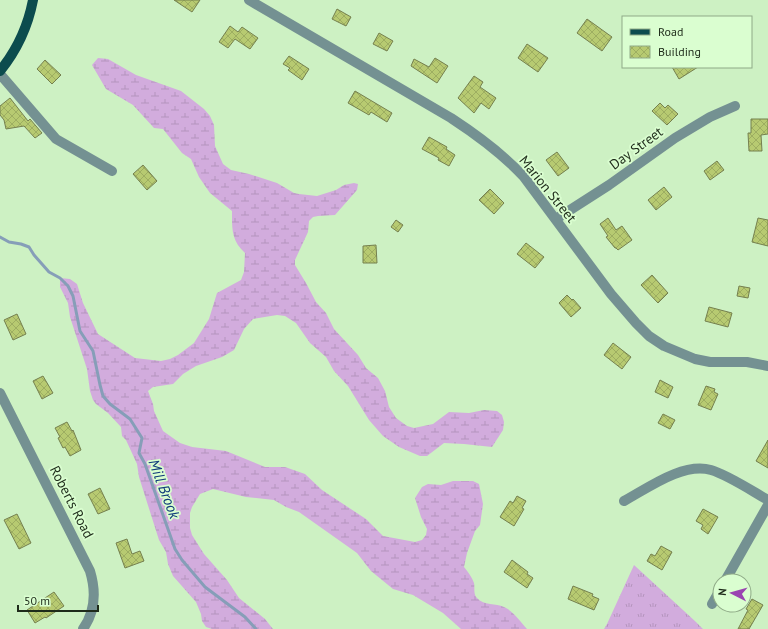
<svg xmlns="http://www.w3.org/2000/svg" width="768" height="629" font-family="'PT Sans',sans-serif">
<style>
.grass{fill:url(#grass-tufts)}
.wetland{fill:url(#wetland-marsh)}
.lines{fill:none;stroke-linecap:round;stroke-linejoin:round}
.stream{stroke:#869eb8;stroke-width:3}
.building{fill:url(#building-cross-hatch);stroke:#75804f}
.minor{stroke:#749192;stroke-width:10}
.major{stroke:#0c4c4e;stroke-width:10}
.labels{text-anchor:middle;stroke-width:3.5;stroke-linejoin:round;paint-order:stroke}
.street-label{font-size:14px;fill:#1e2b1a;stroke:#dafed0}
.water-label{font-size:15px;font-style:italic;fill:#123c7b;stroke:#dafed0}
</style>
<defs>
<pattern id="grass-tufts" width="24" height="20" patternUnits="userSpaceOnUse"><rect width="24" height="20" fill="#d2acdd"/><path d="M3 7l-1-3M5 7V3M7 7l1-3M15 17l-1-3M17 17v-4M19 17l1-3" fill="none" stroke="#b494bd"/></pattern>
<pattern id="wetland-marsh" width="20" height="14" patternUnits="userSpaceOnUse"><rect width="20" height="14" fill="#d2acdd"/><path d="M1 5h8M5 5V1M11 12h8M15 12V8" fill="none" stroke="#b494bd"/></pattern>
<pattern id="building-cross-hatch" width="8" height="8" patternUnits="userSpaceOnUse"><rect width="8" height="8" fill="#b7ca71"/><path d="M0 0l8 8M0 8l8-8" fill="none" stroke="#9dae61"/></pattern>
</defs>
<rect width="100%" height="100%" fill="#cdf1c3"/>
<!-- grass -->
<path class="grass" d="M634,565l62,57 7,7h-99l3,-5z"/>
<!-- wetland -->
<path class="wetland" d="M98,58l10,1 28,16 45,16 23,18 6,7 4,9 1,21 8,18 8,6 18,4 28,9 17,10 5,1 18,2 19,-6 8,-5 10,-2 4,1 -1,6 -22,25 -17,1 -5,1 -4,4 -1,11 -13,28v5l11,18 10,19 10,11 8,16 24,26 8,13 12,10 7,13 4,16 7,11 11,8 7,2 19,-4 16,-12 20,1 15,-3 13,1 5,4 2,7 -1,8 -11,17 -28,-3 -20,-1 -17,13h-7l-21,-9 -16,-11 -14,-16 -21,-34 -14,-15 -8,-14 -16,-14 -14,-20 -11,-7 -8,-1 -24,4 -9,10 -10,21 -12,7 -26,9 -13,8 -10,10 -20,3 -5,4 5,13 1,7 9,20 17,12 12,4 34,4 39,16h20l20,7 17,16 44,29 17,17 32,6 7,-2 4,-5 1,-6 -6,-12 -6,-19 7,-11 6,-3 13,1 12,-4h20l6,3 4,20 -3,21 -5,6 -8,22 -3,14c4,5 8,10 10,16 1,5 -1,11 3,15 7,8 19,5 27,9 8,3 17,15 23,22h-66l-18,-16 -30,-18 -20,-6 -22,-18 -14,-18 -58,-41 -13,-5 -12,-7 -28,-3 -33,-8 -13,5 -8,13 -2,6v15l2,7 12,19 23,26 12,18 26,21 8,10h-61l-6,-2 -4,-6 -1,-7 -5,-12 -23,-26 -5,-12 -2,-12 -7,-12 -20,-63 -2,-13 -11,-24 -4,-4 -1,-9 -13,-14 -12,-9 -3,-4 -3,-9 -3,-22 -17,-52 -2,-14 -8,-16v-9l10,1 7,5 6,19 15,31 37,24 26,3 9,-2 8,-4 16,-12 15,-24 8,-26 24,-13 3,-8 1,-19c-14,-13 -13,-25 -13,-42l-22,-18 -11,-16 -8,-18 -9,-6 -19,-24 -9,-1 -21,-23 -27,-16 -14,-24z"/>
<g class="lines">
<!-- stream -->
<path class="stream" d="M0,237l9,5 12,2 8,3 5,8 15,17 11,6 8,8 5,10 7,35 13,20 7,34 3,11 7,8 20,15 12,19 -3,15 6,11 30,85 7,11 23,27 40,30 11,12"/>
</g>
<!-- building -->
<path class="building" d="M174,0h26l-8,12z
M337,9l14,8 -5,9 -14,-7z
M587,19l25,18 -10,14 -25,-18z
M230,26l8,6 4,-5 16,11 -8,11 -15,-10 -7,9 -9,-6z
M379,33l14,8 -6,10 -14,-7z
M527,44l21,14 -10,14 -20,-14z
M289,56l20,13 -7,11 -14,-10 2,-2 -7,-4z
M435,58l13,8 -11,17 -26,-17 3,-7 15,8z
M45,60l16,15 -9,9 -15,-15z
M672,67h26l-19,12z
M474,76l9,6 -3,5 16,11 -7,11 -8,-6 -7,10 -16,-15z
M355,91l37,22 -5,9 -16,-10 -2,3 -21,-12z
M10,98l18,23 2,-2 12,14 -7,5 -11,-12 -18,3 -2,-9 -4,-5v-9z
M660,103l5,5 3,-3 10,9 -11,11 -15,-14z
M751,119h17v15l-7,1 1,16h-13l-1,-18h3z
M429,137l18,10 -1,2 9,6 -6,11 -11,-6 1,-2 -17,-9z
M557,152l12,16 -11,8 -12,-16z
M717,161l7,9 -14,10 -6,-9z
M143,165l14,16 -10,9 -14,-16z
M664,187l8,10 -16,13 -8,-10z
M490,189l14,14 -10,11 -15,-14z
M608,218l8,12 6,-4 10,14 -14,10 -2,-2h-1l-9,-11 2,-1 -8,-12z
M758,218l10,2v26l-16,-4z
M396,220l7,5 -5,7 -7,-5z
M526,243l18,14 -9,11 -18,-14z
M376,245l1,18h-14v-17z
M652,275l16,18 -10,10 -17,-18z
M739,286l11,2 -2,10 -11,-2z
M567,295l5,5 1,-1 8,9 -10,9 -12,-14z
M709,307l23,6 -4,14 -23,-6z
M17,314l9,20 -13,6 -9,-20z
M613,343l18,14 -9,12 -18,-14z
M43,376l10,17 -11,6 -9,-18z
M660,380l13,7 -5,11 -13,-6z
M706,386l9,3 -1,3 4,2 -7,16 -13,-5z
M663,414l12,6 -5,9 -12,-6z
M67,422l5,9 1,-1 8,20 -11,6 -5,-9 -2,1 -5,-10 2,-1 -5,-9z
M768,440v28l-12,-7z
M100,488l10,21 -12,5 -10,-20z
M517,496l9,5 -4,7 2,1 -10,17 -14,-9 10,-16 3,2z
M703,509l15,8 -10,17 -7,-5 2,-4 -7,-4z
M17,514l14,29 -12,6 -15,-29z
M127,539l5,15 8,-3 4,10 -19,7 -9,-25z
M661,546l11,6 -10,18 -15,-9 4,-7 4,2z
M512,560l16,12 -1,2 6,4 -6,10 -23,-16z
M573,586l20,8 -1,2 7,3 -5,11 -26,-11z
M54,592l10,14 -18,12 -1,-1 -10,6 -8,-13z
M752,599l11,6 -14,24h-11l10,-19 -2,-1z"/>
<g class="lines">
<!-- minor -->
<path class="minor" d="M249,0l202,118c26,17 52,36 73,59l87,117 25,29 13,13 15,10 31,13 15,3h37l21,4
M0,74l56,65 56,32
M556,219l53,-34 66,-47 35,-21 25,-11
M0,393l90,178c6,20 5,41 -7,58
M624,501c24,-13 59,-39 87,-31 17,5 41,21 57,30
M725,581l43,-76
M712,604l8,-14"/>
<!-- major -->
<path class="major" d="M0,71c17,-21 28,-45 33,-71"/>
</g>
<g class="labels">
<!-- street labels -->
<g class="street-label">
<text transform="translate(636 148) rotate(-36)" y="5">Day Street</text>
<text transform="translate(548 189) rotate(51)" y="5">Marion Street</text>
<text transform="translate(72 502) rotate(63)" y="5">Roberts Road</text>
</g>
<!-- water labels -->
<g class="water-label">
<text transform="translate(164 489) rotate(69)" y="5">Mill Brook</text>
</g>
</g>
<!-- legend -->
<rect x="622" y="16" width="130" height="52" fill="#dafed0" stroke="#8faa87"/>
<rect x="630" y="29" width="20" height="6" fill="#0c4c4e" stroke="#8faa87"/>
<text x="658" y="36" font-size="12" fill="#1e2b1a">Road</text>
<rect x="630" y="46" width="20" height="12" fill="url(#building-cross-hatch)" stroke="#8faa87"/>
<text x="658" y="56" font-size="12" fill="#1e2b1a">Building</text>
<!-- north arrow -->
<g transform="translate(732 593) rotate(276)"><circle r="19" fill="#dafed0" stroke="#8faa87"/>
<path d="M0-3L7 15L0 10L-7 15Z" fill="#9a44b1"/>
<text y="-6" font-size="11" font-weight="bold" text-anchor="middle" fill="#1e2b1a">N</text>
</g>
<!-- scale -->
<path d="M18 605v6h80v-6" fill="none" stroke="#1e2b1a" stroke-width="2"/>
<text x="24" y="605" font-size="12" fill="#1e2b1a" stroke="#dafed0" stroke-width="3" paint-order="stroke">50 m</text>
</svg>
